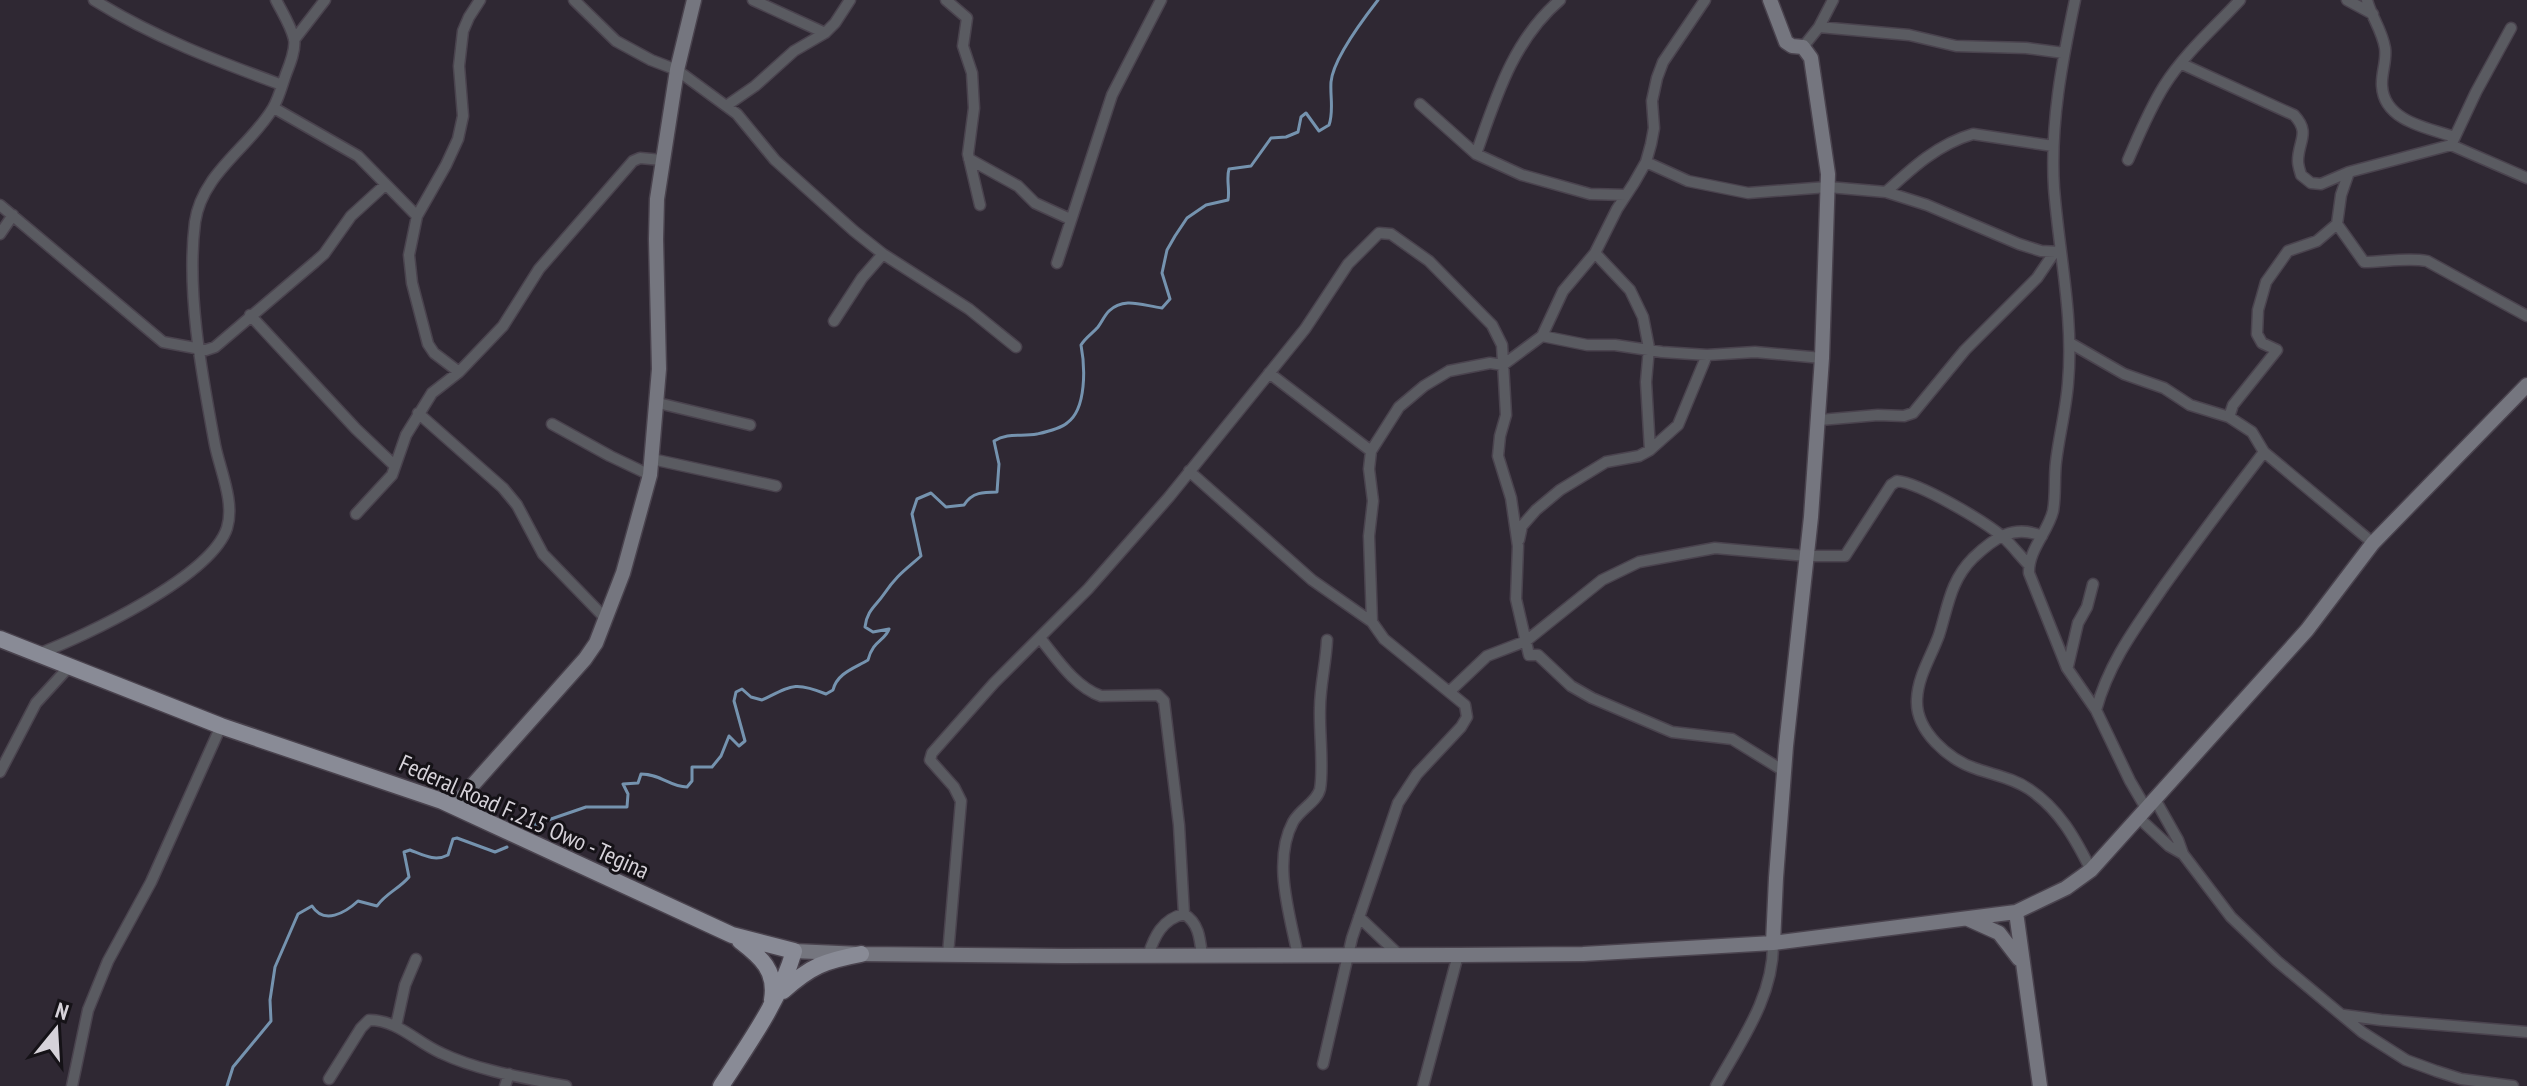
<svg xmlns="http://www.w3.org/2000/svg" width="2527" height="1086" viewBox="0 0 2527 1086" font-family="'PT Sans Narrow',sans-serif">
<rect width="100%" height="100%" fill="#2f2833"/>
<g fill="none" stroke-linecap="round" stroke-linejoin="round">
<path stroke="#7593af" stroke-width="3" d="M519,830L586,807H627L628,794L623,784L638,783L641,774C661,774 670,787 687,787L692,781V767H712L721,756L729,736L739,746L745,741L734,701L736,692L742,689L751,697L762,700C791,686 794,681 826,694L833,690C837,673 855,668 868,660C873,640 885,641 889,629L873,632L865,627C867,610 876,606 884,594C897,575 904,571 921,556L912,514L917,499L931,493L946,507L964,505C972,492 984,492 997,492L999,464L994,441C1008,432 1022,437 1037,434C1046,432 1060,429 1067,423C1087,409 1085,366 1081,345C1086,337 1092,334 1098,327C1102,322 1104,316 1109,311C1124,296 1144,306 1162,308L1170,299L1162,273L1167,250L1175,236L1187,218L1206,205L1228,200C1230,189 1226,179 1229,169L1251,166L1271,138L1286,137L1298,132L1301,117L1306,113L1319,131L1329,125C1334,111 1330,97 1331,82C1333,59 1364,18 1378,0
M227,1086L233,1067L271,1021L270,1000L275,967L298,914L312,906C324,925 345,913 358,901L377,906C386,893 399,889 409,877L404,852L410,850C423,855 435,862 448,855L453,839L457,838L495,852L507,847"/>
<defs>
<path id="street" d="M94,0C153,37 217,61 282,85
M574,0L616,41L651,60L677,70L737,114L775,160L854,231L883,254L969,309L1016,347
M753,0L825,33
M946,0L967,18L963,46L972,73L974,108L968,154L980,205
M2075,0C2062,62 2050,124 2054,188C2059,253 2074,318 2068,383C2066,410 2059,436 2056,462C2054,478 2056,495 2053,511C2048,532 2028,550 2029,573L2067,668L2096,710L2130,781L2147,810
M2347,0L2373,14
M2367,0C2371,16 2382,30 2385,48C2387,61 2381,73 2382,86C2384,121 2427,128 2455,137
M1819,27L1909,35L1956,46L2026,48L2064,53
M294,40L325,0
M1803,47L1819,27L1833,0
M2182,64L2294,115C2311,133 2298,141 2298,161C2298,166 2300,171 2301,175L2311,183L2321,184L2349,172L2451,145L2527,178
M1420,104L1476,154L1522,175L1590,194L1626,195
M726,106L755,86L794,51L825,33L835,23L850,0
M274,108L358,156L417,216
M2452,143L2476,92L2511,28
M1476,154C1496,97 1513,40 1560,0
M969,159L1018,186L1035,203L1070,219
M2128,160C2139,135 2149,110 2164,86C2184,54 2214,28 2240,0
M1646,162L1688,181L1748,193L1828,187L1886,192L1927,205L2019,244L2041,251L2060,252
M2349,172L2341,195L2337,224L2364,262C2385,262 2407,257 2427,261L2527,316
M1886,192C1912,168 1938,144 1973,134L2053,146
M0,205L163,342L206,350L215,347L315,262L324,254L351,216L385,185
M0,234L13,215
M1595,253L1630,290L1643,317L1649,348L1646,382L1650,450
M1057,263L1112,95L1161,0
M250,315L356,429L395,466
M834,321L862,278L883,254
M1542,336L1587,345H1615L1662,352L1707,355L1755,352L1822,358
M2070,343L2124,374L2164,388L2190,405L2229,417L2252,432L2264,452L2373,543
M459,372L434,353L428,344L412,283L409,255L417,216L446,165L458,139L463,116L459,66L463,31L469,17L480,0
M1269,373L1371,451
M658,403L750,425
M418,413L503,488L517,505L543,554L606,619
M2229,417L2233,405L2277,350L2262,343L2257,334L2258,310L2266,282L2288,251L2317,241L2337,224
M1820,420L1878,415L1904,416L1913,413L1965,350L2037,278L2054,253
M552,424L610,456L650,475
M652,459L776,486
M1189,471L1312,580L1372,622L1384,639L1465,705L1467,717L1461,727L1417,774L1398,803L1352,938L1323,1064
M356,514L392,475L406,435L432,393L459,372L503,326L539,269L633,161L640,158L662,160
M2042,536C2013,524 1994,538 1973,558C1950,581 1948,607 1939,635C1931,657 1918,676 1917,699C1915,731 1949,760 1977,769C1994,775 2013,778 2029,789C2059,809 2075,838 2091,870
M1519,540L1522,526L1536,510L1560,490L1606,462L1639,456L1650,450L1678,425L1707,355
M1372,622L1369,536L1373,501L1369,469L1371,451L1399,407L1424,386L1449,371L1490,363L1503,365L1542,336L1563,291L1595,253L1617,209L1634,183L1646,162L1651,144L1654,128L1652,101L1657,78L1663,62L1705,0
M1040,638C1057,659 1075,687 1101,696L1158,695L1164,701L1179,825L1184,914
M38,654C85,636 211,577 227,528C235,502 220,470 215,445C202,375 186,292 195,222C202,173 250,147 273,108C279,98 282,85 286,74C290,64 296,49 294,39C291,26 282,12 276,0
M2068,666L2078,623L2087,607L2093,584
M1449,692L1487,656L1526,641L1602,580L1639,562L1715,548L1807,556H1845L1891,485L1897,481C1920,483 1984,521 2003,537C2012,545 2020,556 2029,565
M2096,710C2109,662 2136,627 2164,586C2197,540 2230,496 2264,452
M0,772L36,703L68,668
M2156,801L2178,840L2183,854L2231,917L2277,961L2362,1032L2406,1060L2436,1071L2461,1079L2513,1086
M2139,818L2169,846L2183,854
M1359,917L1398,954
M948,954L961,801L954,787L930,760L932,753L994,683L1088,589L1169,497L1305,329L1348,264L1379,233L1391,234L1429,261L1492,325L1502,345L1506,415L1500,436L1498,456L1511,498L1518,546L1516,599L1529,655H1538L1571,686L1592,698L1672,732L1732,739L1784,771
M1148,956C1154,937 1162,919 1184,914C1199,923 1200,939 1202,956
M1298,956C1290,915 1272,861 1293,822C1300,809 1317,802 1320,789C1324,767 1319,732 1320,708C1320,686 1326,663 1327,640
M2344,1015L2381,1020L2527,1032
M396,1026L405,985L416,959
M329,1079L361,1028L369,1020C398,1020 416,1042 441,1053C479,1071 525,1078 566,1086
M72,1086L88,1010L108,961L151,882L221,726
M505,1086L509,1074
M1423,1086L1458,955
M1716,1086C1741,1041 1774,996 1773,943"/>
<path id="secondary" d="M1770,0L1786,42L1792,46L1803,47L1811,58L1828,174L1822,358L1811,517L1786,746L1776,878L1773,943
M454,806L585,659L596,643L623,573L650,475L659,369L656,239L657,199L677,70L694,0
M2016,912L2040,1086
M1968,919L1999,933L2019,959
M794,951L861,954L1063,956L1458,955L1583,954L1773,943L2016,912L2066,888L2091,870L2307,630L2373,543L2527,385"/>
<path id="primary" d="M0,639L221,726L442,801L732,935L794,951C780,1000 749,1043 721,1086
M740,941C761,957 777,971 772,1000
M783,991C811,966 824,961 861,954"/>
</defs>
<use href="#street" stroke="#4a434e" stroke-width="13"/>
<use href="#secondary" stroke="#4a434e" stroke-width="17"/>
<use href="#primary" stroke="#4a434e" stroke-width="19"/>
<use href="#street" stroke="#5a5b61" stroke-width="10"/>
<use href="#secondary" stroke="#75767f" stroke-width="14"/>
<use href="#primary" stroke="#898b96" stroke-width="16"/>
</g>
<g text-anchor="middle" stroke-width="6" stroke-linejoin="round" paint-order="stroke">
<g font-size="24" fill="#d6d2d9" stroke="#151217">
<text transform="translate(524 817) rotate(24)" y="8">Federal Road F.215 Owo - Tegina</text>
</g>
</g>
<g transform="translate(56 1030) rotate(18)" stroke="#151217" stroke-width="6" paint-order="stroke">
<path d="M0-6L14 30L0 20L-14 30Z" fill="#d6d2d9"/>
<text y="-12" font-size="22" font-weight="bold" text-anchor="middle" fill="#d6d2d9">N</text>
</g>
</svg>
